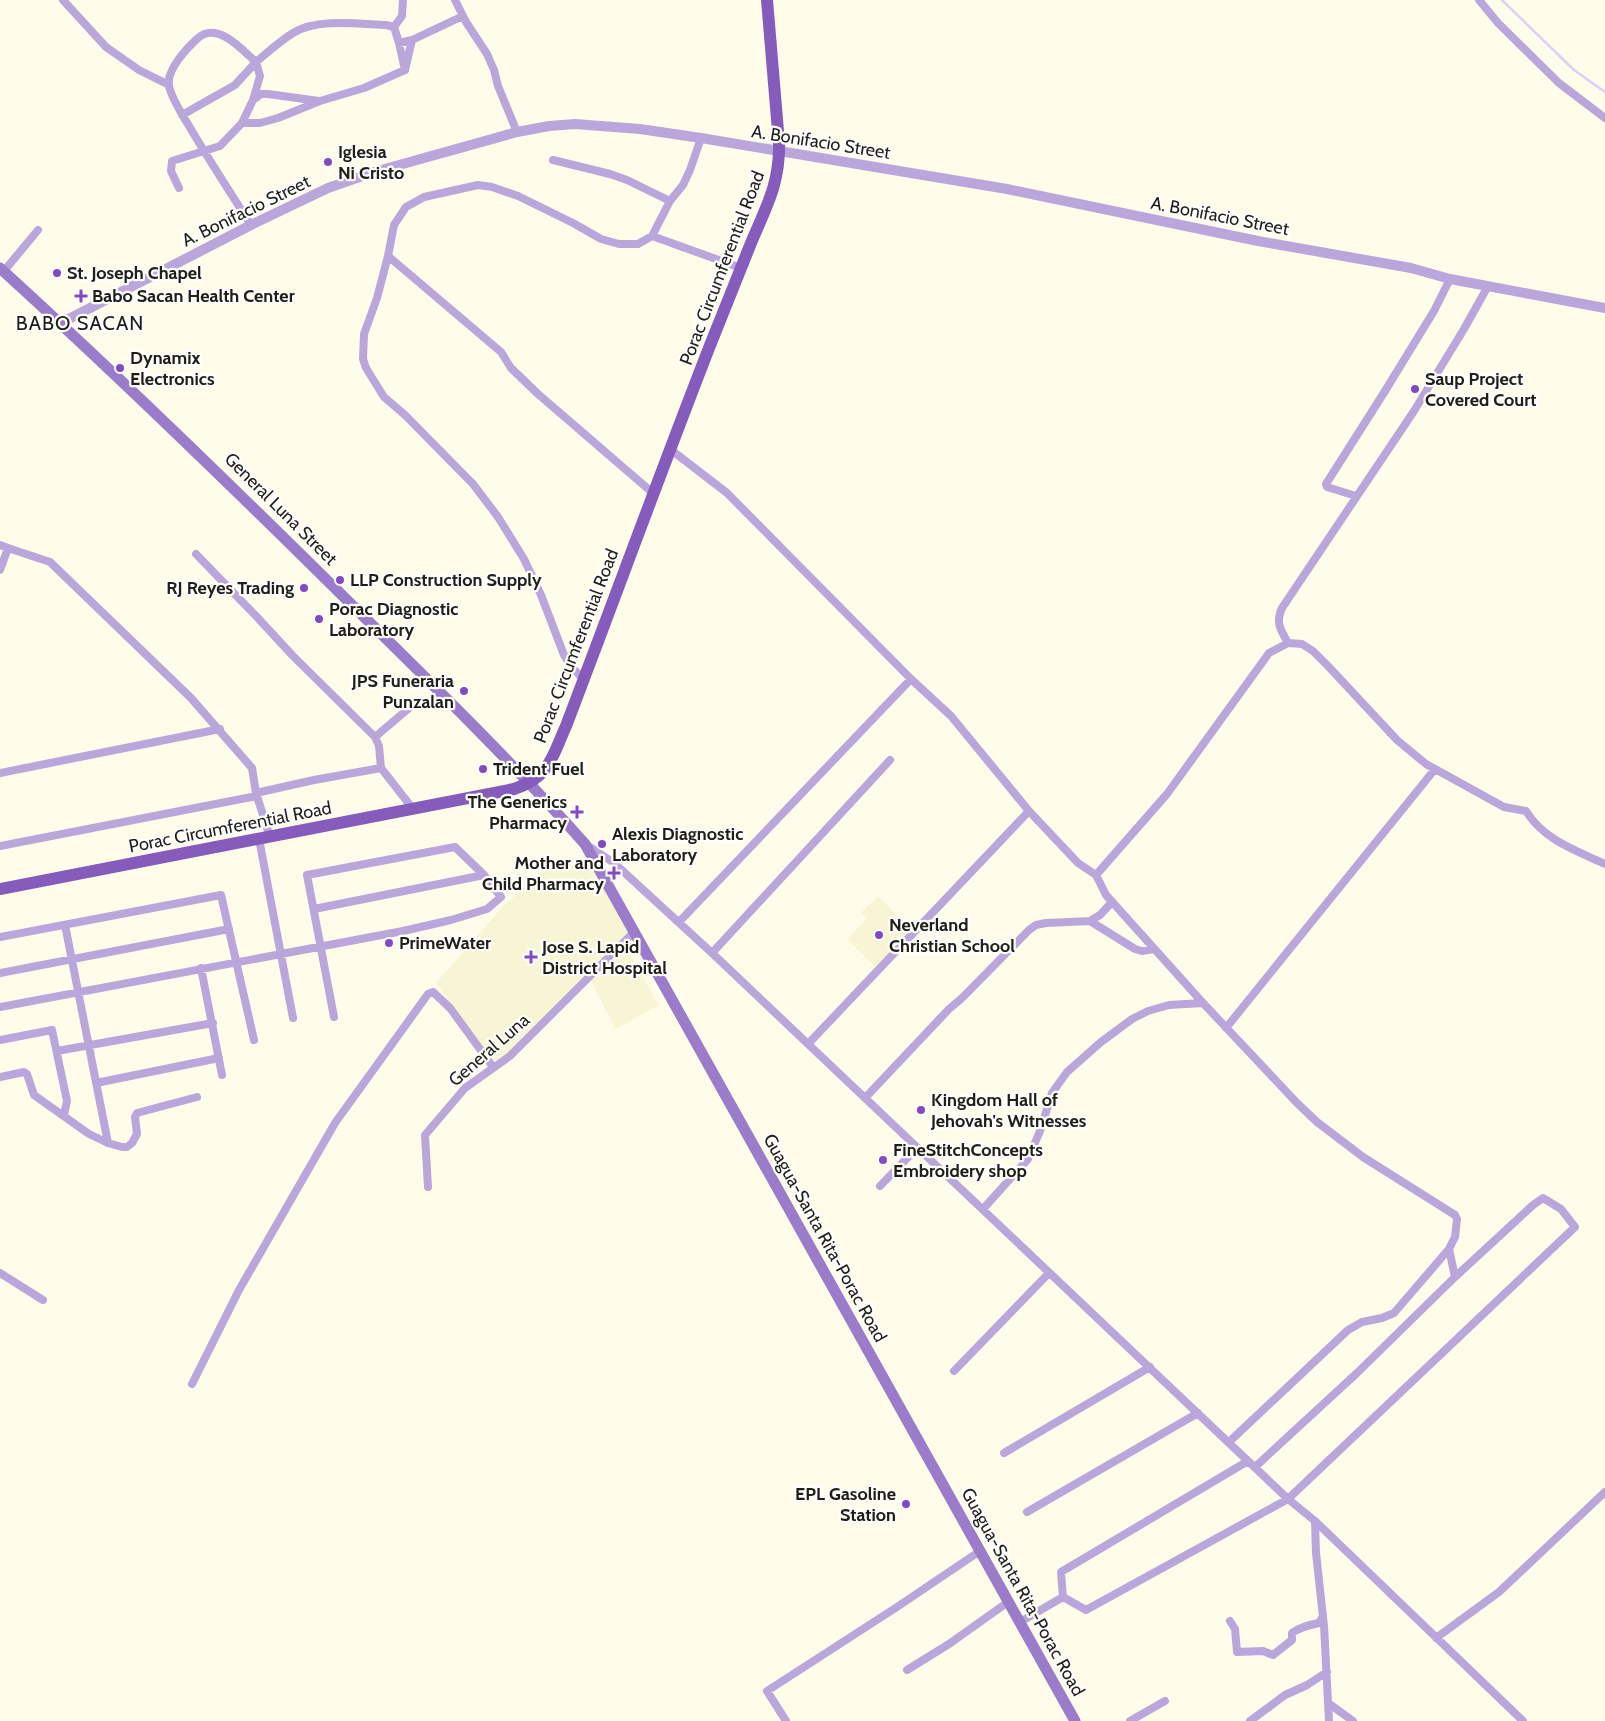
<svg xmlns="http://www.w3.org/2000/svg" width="1605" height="1721" viewBox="0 0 1605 1721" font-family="Cabin,sans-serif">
<rect width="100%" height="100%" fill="#fffde9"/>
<path fill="#f8f5d4" d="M586,855L629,932L517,1047L492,1062L436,983L505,904L554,863L563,871Z
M878,896L912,931L875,967L847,939L867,919L861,912Z
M625,946L659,1005L616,1029L590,980L607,971L604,965Z"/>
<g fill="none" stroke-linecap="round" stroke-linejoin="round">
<path stroke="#dfcdfe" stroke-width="2.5" d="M1502,0L1574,70L1605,92"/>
<path stroke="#bba6dc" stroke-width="8" d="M63,0L106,47L139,70L169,85
M455,0L466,22L487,54L494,70L498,86L517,132
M1479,0L1498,23L1559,83L1605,118
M394,27L399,43L412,40L463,16
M399,43L405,70
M253,100L261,94H268L319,101
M242,123H260L278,118L320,101L364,88L405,70L412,40
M553,160L610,174L627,180L670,201
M179,188L171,171L172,161L220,146L242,123L253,100L260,76L256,62L235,85L182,115
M251,225C231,194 211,163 192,131C185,119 172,100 169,86C166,70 187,48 198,38C218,21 242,50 256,62C268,52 280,41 293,33C317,18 359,24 386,25L394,27L402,16L403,0
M652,236L741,268
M388,256L377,298L364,334L363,359L366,368L384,397L405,415L473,484L498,517L524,559L541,595L564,655L570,665L584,680
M4,271L38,230
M670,449L727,493L911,679L951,716L1029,811L808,1044
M654,494L538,394L511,368L501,352L388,256L394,225L406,207L424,197L478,185L492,187L518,196L573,223L601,239L619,244H638L652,236L670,201L683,185L690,170L701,138
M1356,496L1327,487L1326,484L1385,391L1434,311L1450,279
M0,545L8,548L0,570
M8,548L50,562L191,698L252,768L256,793L314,780L381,768L413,809
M196,554L256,616L293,656L375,737L379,746L381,768
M1288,643C1281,630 1275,623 1282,608L1414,411L1464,329L1488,286
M375,737L415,703
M0,773L220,729
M256,793L270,837
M1029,811L1078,863L1096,875L1106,895L1203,1003
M259,839L293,1018
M587,845L614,863L712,953L1248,1461L1288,1499L1315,1521L1523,1721
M0,846L257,796
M1096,875L1167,794L1269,653L1288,643L1302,644L1313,651L1328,666L1397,740L1426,764L1504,807L1526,811C1544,840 1575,850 1605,864
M314,909L484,875
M1090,921L1135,949L1142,951L1154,949
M679,922L911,679
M65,925L108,1143
M0,937L221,895L254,1040
M712,953L890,760
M201,968L222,1075
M0,973L229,929
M0,1007L403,931L451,920L487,909L501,897L484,875L455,847L307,875C316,922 325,969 334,1017
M1226,1028L1435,769
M0,1040L52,1030L67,1101L64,1115
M57,1051L213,1023
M0,1077L24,1072L27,1074L34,1095L89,1134L108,1143L122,1147H127L132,1143L137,1134L135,1117L137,1113L197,1097
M96,1083L219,1058
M865,1098L949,1009L962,998L1029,930L1036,925L1046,923L1090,921L1100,915L1112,902
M880,1186L917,1148
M428,1187L425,1135L465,1088L510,1056L634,932
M983,1209L1028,1159L1040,1131L1052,1093L1067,1072L1101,1042L1132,1019L1148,1011L1169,1005L1203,1003L1297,1103L1317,1122L1363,1157L1455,1215L1457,1219L1455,1237L1449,1249L1455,1277L1357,1373L1255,1467
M0,1273L43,1300
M954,1371L1049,1273
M192,1384L239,1290L335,1123L428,994L433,992L450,1008L493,1067
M1229,1442L1348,1330L1362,1322L1382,1318L1394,1313L1449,1249
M1004,1453L1150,1367
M1248,1461L1061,1572L1063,1597L1086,1610L1288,1499L1575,1227L1561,1209L1543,1198L1533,1205L1455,1277
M1027,1512L1198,1413
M1315,1521L1316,1553L1324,1626L1329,1721
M1230,1621L1235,1629L1237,1652L1263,1651L1273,1655L1292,1640V1633C1300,1627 1309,1625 1319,1623L1323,1616
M1020,1622L1063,1597
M1436,1638L1499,1592L1605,1492
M907,1670L949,1644L1008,1602
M1328,1703L1353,1721
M786,1721L767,1691L897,1607L980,1551
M1130,1721L1165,1701
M1250,1721L1285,1695L1307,1685L1327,1672"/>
<path stroke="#bba6dc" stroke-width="10" d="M61,323L251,225L328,188L374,172L517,132L549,126L575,124L640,129L701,138L1007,189L1258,241L1411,268L1450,279L1605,308"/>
<path stroke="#9b7ccb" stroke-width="11" d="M0,268C121,378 238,492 355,608C433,685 512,762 585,844L1075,1721"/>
<path stroke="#855bbc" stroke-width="12" d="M0,889L514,789C550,777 552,757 566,726C614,600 660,474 709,348C723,313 737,278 751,243C766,207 780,184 779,143L767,0"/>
</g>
<g fill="#814ac1" stroke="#fff" stroke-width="2">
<circle cx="328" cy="162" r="5"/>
<circle cx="57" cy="273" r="5"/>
<path d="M78.5 288.5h5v5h5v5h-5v5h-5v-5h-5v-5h5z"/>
<circle cx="120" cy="368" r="5"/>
<circle cx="1415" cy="389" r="5"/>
<circle cx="340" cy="580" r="5"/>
<circle cx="304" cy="588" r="5"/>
<circle cx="319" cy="619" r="5"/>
<circle cx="464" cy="691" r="5"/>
<circle cx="483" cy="769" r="5"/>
<path d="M574.5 804.5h5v5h5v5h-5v5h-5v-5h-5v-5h5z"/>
<circle cx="602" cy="844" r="5"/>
<path d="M611.5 865.5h5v5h5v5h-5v5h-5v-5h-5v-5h5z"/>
<circle cx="879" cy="935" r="5"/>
<circle cx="389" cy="943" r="5"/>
<path d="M528.5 949.5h5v5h5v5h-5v5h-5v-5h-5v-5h5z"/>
<circle cx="921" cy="1110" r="5"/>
<circle cx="883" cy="1160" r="5"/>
<circle cx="906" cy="1504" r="5"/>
</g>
<g text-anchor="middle" stroke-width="4.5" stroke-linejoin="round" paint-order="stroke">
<g font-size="18" fill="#201f16" stroke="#fff">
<text transform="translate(821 142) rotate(9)" y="6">A. Bonifacio Street</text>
<text transform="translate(246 211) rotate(-26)" y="6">A. Bonifacio Street</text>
<text transform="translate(1220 216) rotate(11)" y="6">A. Bonifacio Street</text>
<text transform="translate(722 268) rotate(-69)" y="6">Porac Circumferential Road</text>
<text transform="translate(281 509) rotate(45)" y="6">General Luna Street</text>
<text transform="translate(576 646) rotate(-69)" y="6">Porac Circumferential Road</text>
<text transform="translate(230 827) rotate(-11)" y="6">Porac Circumferential Road</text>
<text transform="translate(489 1050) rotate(-41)" y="6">General Luna</text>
<text transform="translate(825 1238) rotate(61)" y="6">Guagua-Santa Rita-Porac Road</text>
<text transform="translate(1023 1592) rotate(61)" y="6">Guagua-Santa Rita-Porac Road</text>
</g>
<g font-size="18" font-weight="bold" fill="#201f16" stroke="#fff" text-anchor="start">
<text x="338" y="158">Iglesia<tspan x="338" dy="21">Ni Cristo</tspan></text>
<text x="67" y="279">St. Joseph Chapel</text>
<text x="92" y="302">Babo Sacan Health Center</text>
<text x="130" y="364">Dynamix<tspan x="130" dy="21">Electronics</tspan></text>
<text x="1425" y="385">Saup Project<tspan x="1425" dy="21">Covered Court</tspan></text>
<text x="350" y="586">LLP Construction Supply</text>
<text x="294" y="594" text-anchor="end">RJ Reyes Trading</text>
<text x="329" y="615">Porac Diagnostic<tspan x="329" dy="21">Laboratory</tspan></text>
<text x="454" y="687" text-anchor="end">JPS Funeraria<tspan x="454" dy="21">Punzalan</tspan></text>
<text x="493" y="775">Trident Fuel</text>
<text x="567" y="808" text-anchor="end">The Generics<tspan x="567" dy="21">Pharmacy</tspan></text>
<text x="612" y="840">Alexis Diagnostic<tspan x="612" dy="21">Laboratory</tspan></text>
<text x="604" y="869" text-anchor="end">Mother and<tspan x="604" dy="21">Child Pharmacy</tspan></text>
<text x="889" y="931">Neverland<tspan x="889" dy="21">Christian School</tspan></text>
<text x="399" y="949">PrimeWater</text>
<text x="542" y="953">Jose S. Lapid<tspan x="542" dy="21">District Hospital</tspan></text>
<text x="931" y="1106">Kingdom Hall of<tspan x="931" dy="21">Jehovah's Witnesses</tspan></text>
<text x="893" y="1156">FineStitchConcepts<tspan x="893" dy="21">Embroidery shop</tspan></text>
<text x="896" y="1500" text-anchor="end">EPL Gasoline<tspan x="896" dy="21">Station</tspan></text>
</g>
<g font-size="20" letter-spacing="1" fill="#201f16" stroke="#fff">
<text x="80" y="330">BABO SACAN</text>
</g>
</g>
</svg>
